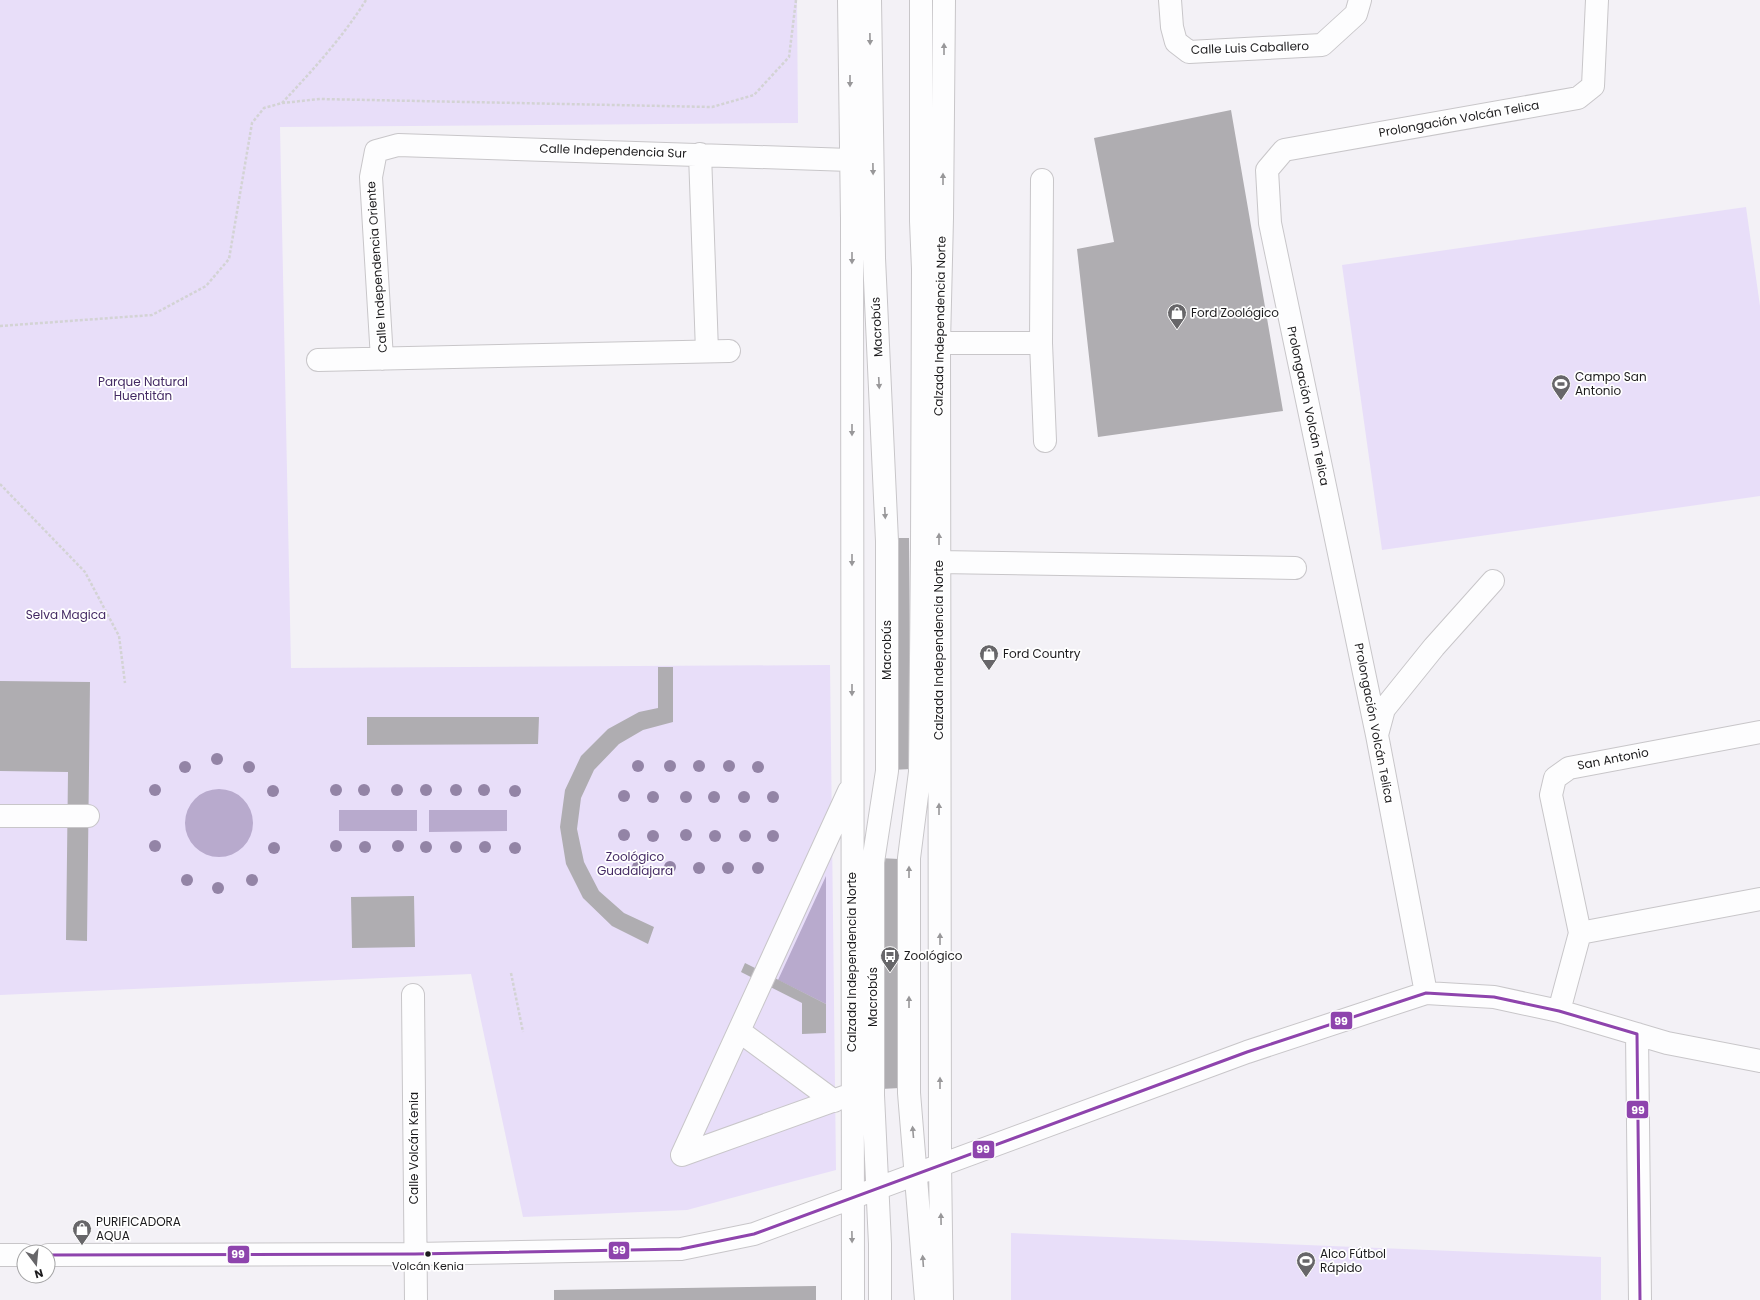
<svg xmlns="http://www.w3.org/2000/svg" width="1760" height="1300" viewBox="0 0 1760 1300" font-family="Poppins,sans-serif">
<rect width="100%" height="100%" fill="#f3f1f6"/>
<path fill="#e8def9" d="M0,0H797L798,123L280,127L291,668L830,665L836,1170L687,1210L523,1217L471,974L0,995Z
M1746,207L1760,306V496L1382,550L1342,265Z
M1011,1233L1601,1257V1300H1011Z"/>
<path fill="#b8aacd" d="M185 823a34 34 0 1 1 68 0a34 34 0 1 1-68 0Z
M339,810H417V831H339Z
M507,810V831L429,832V810Z
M826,876V1004L778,980Z"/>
<path fill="#afadb1" d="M1231,110L1283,411L1098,437L1077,249L1114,242L1094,138Z
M891,538H909L911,769L891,770Z
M658,667H673V722L643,730L619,744L594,770L581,798L577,829L584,862L599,891L624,913L654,927L648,944L612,926L583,898L566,864L560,827L565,790L581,756L608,729L639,712L658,708Z
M0,681L90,682L87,941L66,940L68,772L0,771Z
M367,717H539L538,744L367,745Z
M879,858L899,859L900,1088L881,1089Z
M414,896L415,947L352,948L351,897Z
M745,963L826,1004V1033L802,1034V1003L741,972Z
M816,1286V1300H554V1290Z"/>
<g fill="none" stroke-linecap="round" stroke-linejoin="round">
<defs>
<path id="minor" d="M849,0L852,219L853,1300
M870,0L874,258L887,541V771L873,862V1095L880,1244V1300
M921,0V221L923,269L922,547L920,772L909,858V1093L926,1300
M1170,0L1172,27L1176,42L1189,52L1322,45L1356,14L1360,0
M700,154L707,351
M1042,180L1041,343L1045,441
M939,343H1041
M382,359L371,177L376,151L398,145L850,160
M318,360L729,351
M939,562L1295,568
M1377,735L1384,709L1434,647L1493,581
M0,816H88
M1580,933L1760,899
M1426,993L1377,735L1270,223L1267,170L1284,150L1578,98L1593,86L1597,0
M413,995L416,1300
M1559,1011L1580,933L1551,795L1555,778L1569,768L1760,732
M739,1031L834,1101
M1637,1034L1640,1300
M682,1155L849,791
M682,1155L852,1094
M0,1255H24
M48,1255L415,1254L681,1249L754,1234L1247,1052L1426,993L1494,997L1559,1011L1667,1043L1760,1061
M942,1300L940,1164L939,343L942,218L944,0"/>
</defs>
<use href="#minor" stroke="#c8c6c9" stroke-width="24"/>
<path stroke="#d3d3d4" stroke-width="2.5" stroke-dasharray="3 2" stroke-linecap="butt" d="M282,103C312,71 343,37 366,0
M0,326L152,315L206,286L229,259L252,123L264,108L282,103L320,99L712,107L754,95L789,57L796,0
M0,484L85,572L119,636L125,683
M511,973L523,1032"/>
<use href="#minor" stroke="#fdfdfe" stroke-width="22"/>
<defs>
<path id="bus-1" d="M48,1255L415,1254L681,1249L754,1234L1247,1052L1426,993L1494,997L1559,1011L1637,1034L1640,1300"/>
</defs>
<use href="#bus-1" stroke="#fff" stroke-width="6"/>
<use href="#bus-1" stroke="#8e44ad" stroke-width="3"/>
</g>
<g fill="#9384a6">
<circle cx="217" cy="759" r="6"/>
<circle cx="638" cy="766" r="6"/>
<circle cx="670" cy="766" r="6"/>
<circle cx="699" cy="766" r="6"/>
<circle cx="729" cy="766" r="6"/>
<circle cx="185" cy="767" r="6"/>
<circle cx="249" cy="767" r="6"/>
<circle cx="758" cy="767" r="6"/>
<circle cx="155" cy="790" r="6"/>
<circle cx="336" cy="790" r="6"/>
<circle cx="364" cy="790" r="6"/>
<circle cx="397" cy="790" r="6"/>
<circle cx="426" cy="790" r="6"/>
<circle cx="456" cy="790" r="6"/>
<circle cx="484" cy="790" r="6"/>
<circle cx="273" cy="791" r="6"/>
<circle cx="515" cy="791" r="6"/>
<circle cx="624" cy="796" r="6"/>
<circle cx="653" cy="797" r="6"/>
<circle cx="686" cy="797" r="6"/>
<circle cx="714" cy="797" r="6"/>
<circle cx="744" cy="797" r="6"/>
<circle cx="773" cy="797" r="6"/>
<circle cx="624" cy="835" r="6"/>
<circle cx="686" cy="835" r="6"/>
<circle cx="653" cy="836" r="6"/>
<circle cx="715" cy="836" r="6"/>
<circle cx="745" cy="836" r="6"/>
<circle cx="773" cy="836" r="6"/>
<circle cx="155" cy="846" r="6"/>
<circle cx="336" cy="846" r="6"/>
<circle cx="398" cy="846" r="6"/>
<circle cx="365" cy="847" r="6"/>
<circle cx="426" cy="847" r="6"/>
<circle cx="456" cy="847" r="6"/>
<circle cx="485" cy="847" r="6"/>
<circle cx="274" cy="848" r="6"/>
<circle cx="515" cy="848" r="6"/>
<circle cx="638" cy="867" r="6"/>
<circle cx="670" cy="867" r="6"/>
<circle cx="699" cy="868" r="6"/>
<circle cx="728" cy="868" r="6"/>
<circle cx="758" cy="868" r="6"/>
<circle cx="187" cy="880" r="6"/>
<circle cx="252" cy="880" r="6"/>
<circle cx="218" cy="888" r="6"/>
</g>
<defs><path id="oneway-solid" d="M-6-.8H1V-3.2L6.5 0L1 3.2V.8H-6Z"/></defs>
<g fill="#989799">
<use href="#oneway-solid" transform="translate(870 39) rotate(89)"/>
<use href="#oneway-solid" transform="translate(944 49) rotate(-90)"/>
<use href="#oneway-solid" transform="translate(850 81) rotate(90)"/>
<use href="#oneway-solid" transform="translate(873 169) rotate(89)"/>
<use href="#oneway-solid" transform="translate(943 179) rotate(-90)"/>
<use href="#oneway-solid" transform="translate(852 258) rotate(90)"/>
<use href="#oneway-solid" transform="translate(879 383) rotate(87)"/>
<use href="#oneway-solid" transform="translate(852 430) rotate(90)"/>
<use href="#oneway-solid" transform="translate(885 513) rotate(87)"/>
<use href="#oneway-solid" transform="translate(939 539) rotate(-90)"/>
<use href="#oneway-solid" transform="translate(852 560) rotate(90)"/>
<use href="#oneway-solid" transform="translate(852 690) rotate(90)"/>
<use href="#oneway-solid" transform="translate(939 809) rotate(-90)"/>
<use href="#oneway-solid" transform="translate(909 872) rotate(-90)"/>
<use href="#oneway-solid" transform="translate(940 939) rotate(-90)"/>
<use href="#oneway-solid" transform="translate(909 1002) rotate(-90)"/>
<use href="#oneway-solid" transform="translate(940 1083) rotate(-90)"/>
<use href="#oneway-solid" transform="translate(913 1132) rotate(-95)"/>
<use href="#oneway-solid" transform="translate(941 1219) rotate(-91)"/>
<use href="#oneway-solid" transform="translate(852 1237) rotate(89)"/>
<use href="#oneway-solid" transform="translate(923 1261) rotate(-94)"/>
</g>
<defs>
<symbol id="shop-pin" viewBox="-11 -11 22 30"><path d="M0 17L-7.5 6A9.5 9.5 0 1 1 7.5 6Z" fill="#676669" stroke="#fff"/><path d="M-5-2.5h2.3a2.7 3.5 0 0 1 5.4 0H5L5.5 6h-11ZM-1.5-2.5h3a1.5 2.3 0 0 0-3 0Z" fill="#fff"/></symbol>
<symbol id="stadium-pin" viewBox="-11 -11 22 30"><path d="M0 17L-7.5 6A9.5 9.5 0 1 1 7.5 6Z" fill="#676669" stroke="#fff"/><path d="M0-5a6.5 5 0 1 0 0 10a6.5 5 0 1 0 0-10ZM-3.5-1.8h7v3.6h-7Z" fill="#fff"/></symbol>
<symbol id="bus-pin" viewBox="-11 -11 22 30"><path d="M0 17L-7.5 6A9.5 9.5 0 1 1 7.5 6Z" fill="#676669" stroke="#fff"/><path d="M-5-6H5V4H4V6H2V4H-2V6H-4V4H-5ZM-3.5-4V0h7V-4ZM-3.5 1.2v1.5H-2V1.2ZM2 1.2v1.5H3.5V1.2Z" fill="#fff"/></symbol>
</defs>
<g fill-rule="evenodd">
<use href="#shop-pin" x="1166" y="302" width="22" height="30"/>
<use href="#stadium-pin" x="1550" y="373" width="22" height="30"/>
<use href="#shop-pin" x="978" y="643" width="22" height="30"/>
<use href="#bus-pin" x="879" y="945" width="22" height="30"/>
<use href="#shop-pin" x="71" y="1218" width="22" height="30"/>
<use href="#stadium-pin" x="1295" y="1250" width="22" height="30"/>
</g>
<circle fill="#1c1b1d" stroke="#fff" stroke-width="1.5" cx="428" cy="1254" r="3.5"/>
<g text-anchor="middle" stroke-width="3.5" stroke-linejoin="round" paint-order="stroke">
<g font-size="11" fill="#1c1b1d" stroke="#fff">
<text x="428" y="1270">Volcán Kenia</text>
</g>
<g font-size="12" fill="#1c1b1d" stroke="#fff">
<text transform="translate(1250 48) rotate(-2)" y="4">Calle Luis Caballero</text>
<text transform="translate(1459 119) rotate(-10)" y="4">Prolongación Volcán Telica</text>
<text transform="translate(613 151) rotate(2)" y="4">Calle Independencia Sur</text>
<text transform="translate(377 267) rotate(-94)" y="4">Calle Independencia Oriente</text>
<text transform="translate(940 326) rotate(-89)" y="4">Calzada Independencia Norte</text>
<text transform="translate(877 327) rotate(-93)" y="4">Macrobús</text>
<text transform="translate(1308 406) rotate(78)" y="4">Prolongación Volcán Telica</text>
<text transform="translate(887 650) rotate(-90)" y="4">Macrobús</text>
<text transform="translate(939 650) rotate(-90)" y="4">Calzada Independencia Norte</text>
<text transform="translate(1374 723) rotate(79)" y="4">Prolongación Volcán Telica</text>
<text transform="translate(1613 759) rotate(-11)" y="4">San Antonio</text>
<text transform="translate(852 962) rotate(-90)" y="4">Calzada Independencia Norte</text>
<text transform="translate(873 997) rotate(-90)" y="4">Macrobús</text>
<text transform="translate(414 1148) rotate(-90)" y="4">Calle Volcán Kenia</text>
</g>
<g font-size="12" fill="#1c1b1d" stroke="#fff" text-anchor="start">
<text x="1191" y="317">Ford Zoológico</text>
<text x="1575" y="381">Campo San<tspan x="1575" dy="14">Antonio</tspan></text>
<text x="1003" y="658">Ford Country</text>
<text x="904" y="960">Zoológico</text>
<text x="96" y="1226">PURIFICADORA<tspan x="96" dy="14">AQUA</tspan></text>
<text x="1320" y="1258">Alco Fútbol<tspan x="1320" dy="14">Rápido</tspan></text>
</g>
<g font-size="12" fill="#442a64" stroke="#fff">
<text x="143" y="386">Parque Natural<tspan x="143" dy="14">Huentitán</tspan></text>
<text x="66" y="619">Selva Magica</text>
<text x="635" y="861">Zoológico<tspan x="635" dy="14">Guadalajara</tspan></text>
</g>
</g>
<g stroke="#fff" stroke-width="1.5">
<rect x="1330" y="1011" width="23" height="19" rx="4" fill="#8e44ad"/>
<rect x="1626" y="1100" width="23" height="19" rx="4" fill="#8e44ad"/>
<rect x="972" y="1140" width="23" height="19" rx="4" fill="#8e44ad"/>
<rect x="608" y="1241" width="22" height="19" rx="4" fill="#8e44ad"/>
<rect x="227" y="1245" width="23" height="19" rx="4" fill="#8e44ad"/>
</g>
<g font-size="11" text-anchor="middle" font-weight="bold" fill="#fff">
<text x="1341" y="1025">99</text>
<text x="1638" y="1114">99</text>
<text x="983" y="1153">99</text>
<text x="619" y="1254">99</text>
<text x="238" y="1258">99</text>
</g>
<g transform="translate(36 1264) rotate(164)"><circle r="19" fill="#ffffff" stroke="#a4a4a5"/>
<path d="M0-3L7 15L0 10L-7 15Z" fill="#676669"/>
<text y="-6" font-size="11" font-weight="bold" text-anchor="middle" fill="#1c1b1d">N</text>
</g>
</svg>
